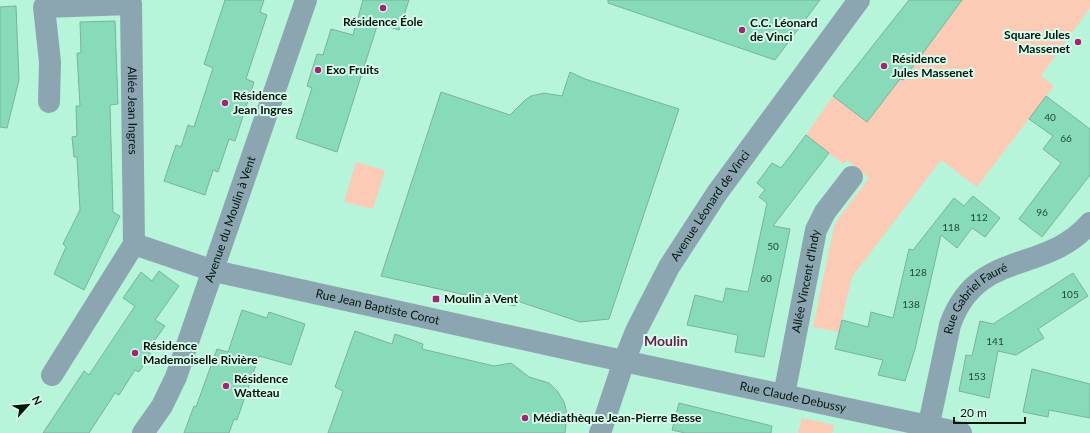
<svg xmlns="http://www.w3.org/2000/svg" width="1090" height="433" viewBox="0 0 1090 433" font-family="Lato,sans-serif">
<rect width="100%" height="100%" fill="#b7f5da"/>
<path fill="#fccbb5" d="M954,0H1090V8L1041,76L1054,86L977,187L941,160L852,277L839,332L813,327L834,227L838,219L869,178L847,160L843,164L806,135L833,96L867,122L900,79L903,80L959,5Z
M356,162L385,170L373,209L344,202Z
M802,418L834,425L832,433H798Z"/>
<path fill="#87dbb8" stroke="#78b49b" d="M225,0H264L260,12L267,15L246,79L254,82L235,141L229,139L218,172L213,170L205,195L164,181L176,145L181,147L188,125L194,127L213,68L204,64Z
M363,0H409L399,30L378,23L337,152L296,138L312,88L307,86L317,54L323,55L331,29L353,35Z
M608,0H820L775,60L608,3Z
M909,0H962L903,80L900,79L867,122L833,96Z
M16,6L19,80L7,128L0,127V7Z
M115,21L118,104L110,105L113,212L120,216L84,290L54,274L66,247L63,244L80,210L77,157H74L72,137L77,136L76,106H80L77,53H81L80,22Z
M570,72L585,79L679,109L609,319L580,322L517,301L515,306L381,276L441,92L510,115L525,100L531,96L544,93L562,96Z
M1046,96L1090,129V175L1042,237L1019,219L1061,163L1043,149L1053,136L1029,119Z
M806,135L829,153L773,226L790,229L764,357L735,352L738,335L687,325L695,295L723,302L726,288L748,292L767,203L759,197L765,190L757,183L772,163L781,168Z
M973,196L1000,218L985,237L972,228L957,248L941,235L915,349L905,381L878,375L883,360L835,349L842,320L868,327L871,312L893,318L909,249L913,250L954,198L964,206Z
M159,271L179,286L155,320L165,326L147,351L151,354L139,372L135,370L119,395L115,393L89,433H43L84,371L89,375L135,306L123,298L141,272L152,281Z
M1073,273L1088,296L1038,329L1044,338L1016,355L998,351L989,398L959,391L966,355L972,356L980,321L993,324Z
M242,310L267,318L269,312L305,324L291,365L259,356L237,420L234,419L229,433H184L194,406L196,407L217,349L228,352Z
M355,331L392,344L395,334L423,344L422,349L494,366L511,363L529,377L549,383L558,392L564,402L567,413L565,433H328L343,391L335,387Z
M1032,369L1090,384V418L1049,410L1048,417L1023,412Z
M679,403L772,426L771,433H685L672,430Z"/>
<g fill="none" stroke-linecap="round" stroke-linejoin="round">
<g stroke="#8ca6b1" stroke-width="22">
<path id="s1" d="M49,102L50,62L44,7L131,4L134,244L52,375"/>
<path id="s2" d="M134,244L214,271L586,353L961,433"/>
<path id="s3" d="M784,395L816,230L825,212L852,177"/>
<path id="s4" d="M143,433L162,406L176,377L306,0"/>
<path id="s5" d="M600,433L624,361L637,329L669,267L717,193L859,0"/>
<path id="s6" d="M927,433L950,325C977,248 1045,275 1090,223"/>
</g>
</g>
<g fill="#a32477" stroke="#d8fceb" stroke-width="1.5">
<circle cx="383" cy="8" r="4"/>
<circle cx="742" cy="30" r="4"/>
<circle cx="1078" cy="42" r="4"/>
<circle cx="884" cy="66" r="4"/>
<circle cx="318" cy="70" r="4"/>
<circle cx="225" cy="103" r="4"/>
<rect x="432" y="295" width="8" height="8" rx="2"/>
<circle cx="135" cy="353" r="4"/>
<circle cx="226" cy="386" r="4"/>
<circle cx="525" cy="418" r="4"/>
</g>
<g text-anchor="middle" stroke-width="4" stroke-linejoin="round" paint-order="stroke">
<g font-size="10" fill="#224738">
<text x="1050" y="121">40</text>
<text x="1066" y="142">66</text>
<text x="1042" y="216">96</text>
<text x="979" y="221">112</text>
<text x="951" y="231">118</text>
<text x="773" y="250">50</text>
<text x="918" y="276">128</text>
<text x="766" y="282">60</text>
<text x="1070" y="298">105</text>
<text x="911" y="308">138</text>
<text x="995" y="345">141</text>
<text x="977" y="380">153</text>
</g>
<g font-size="12" font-weight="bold" fill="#00160d" stroke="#d8fceb" text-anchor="start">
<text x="383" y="26" text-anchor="middle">Résidence Éole</text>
<text x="750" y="27">C.C. Léonard<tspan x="750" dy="14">de Vinci</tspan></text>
<text x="1070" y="39" text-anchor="end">Square Jules<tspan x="1070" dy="14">Massenet</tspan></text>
<text x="892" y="63">Résidence<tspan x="892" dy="14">Jules Massenet</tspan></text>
<text x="326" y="74">Exo Fruits</text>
<text x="233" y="100">Résidence<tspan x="233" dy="14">Jean Ingres</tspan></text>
<text x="444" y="303">Moulin à Vent</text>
<text x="143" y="350">Résidence<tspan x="143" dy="14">Mademoiselle Rivière</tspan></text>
<text x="234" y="383">Résidence<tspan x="234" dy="14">Watteau</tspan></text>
<text x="533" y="422">Médiathèque Jean-Pierre Besse</text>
</g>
<g font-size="12" fill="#00160d" stroke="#d8fceb">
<text dy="4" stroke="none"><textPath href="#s1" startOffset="289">Allée Jean Ingres</textPath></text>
<text dy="4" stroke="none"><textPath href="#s5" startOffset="254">Avenue Léonard de Vinci</textPath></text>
<text dy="4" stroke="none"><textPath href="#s4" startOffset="232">Avenue du Moulin à Vent</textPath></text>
<text dy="4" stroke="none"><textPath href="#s3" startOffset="116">Allée Vincent d'Indy</textPath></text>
<text dy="4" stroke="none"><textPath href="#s6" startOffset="148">Rue Gabriel Fauré</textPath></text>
<text dy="4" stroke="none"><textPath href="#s2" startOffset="252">Rue Jean Baptiste Corot</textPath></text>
<text dy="4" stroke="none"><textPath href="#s2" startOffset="677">Rue Claude Debussy</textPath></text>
</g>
<g font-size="14" font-weight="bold" fill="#62254a" stroke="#d8fceb">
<text x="666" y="346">Moulin</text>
</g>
</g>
<g transform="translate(28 405) rotate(63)" stroke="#d8fceb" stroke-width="3" paint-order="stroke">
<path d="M0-3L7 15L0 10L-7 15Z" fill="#00160d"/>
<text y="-6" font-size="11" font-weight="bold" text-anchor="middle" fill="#00160d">N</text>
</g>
<path d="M954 417v6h71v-6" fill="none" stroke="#00160d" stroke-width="2"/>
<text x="960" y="417" font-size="12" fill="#00160d" stroke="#d8fceb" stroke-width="3" paint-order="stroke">20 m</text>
</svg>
